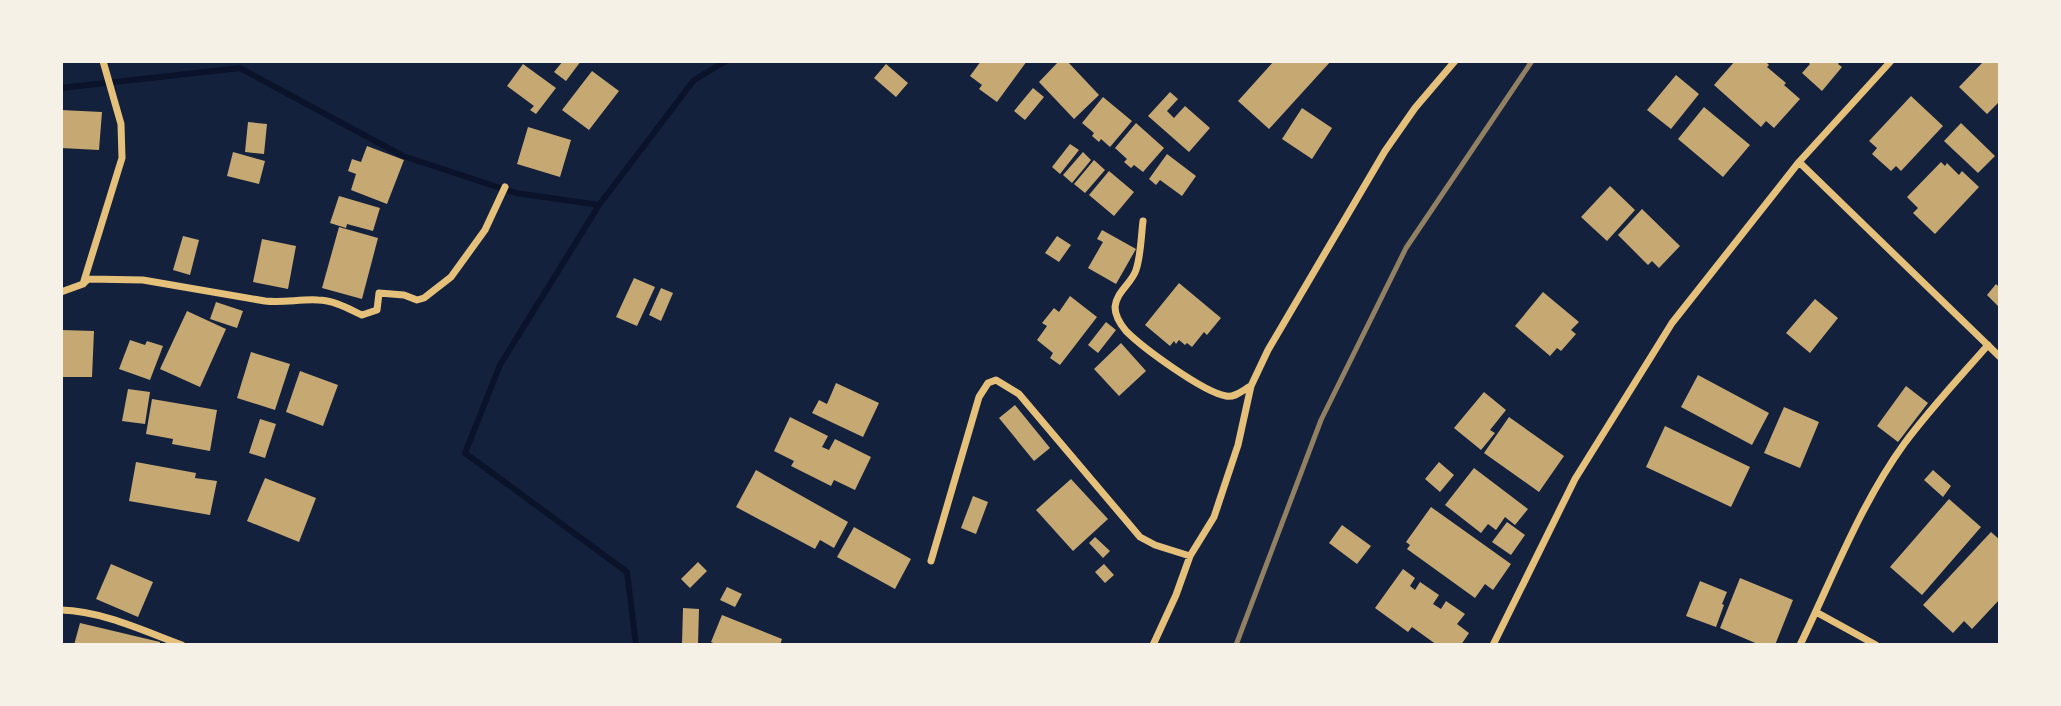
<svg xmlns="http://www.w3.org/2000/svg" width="2061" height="706" viewBox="0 0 2061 706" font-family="Bitter,serif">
<rect width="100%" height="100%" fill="#14213d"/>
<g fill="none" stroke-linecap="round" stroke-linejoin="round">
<path stroke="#0b132b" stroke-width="6" d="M61,88L240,68L403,156L516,193L599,205
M636,645L627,572L465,453L500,365L599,205L694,80L726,61"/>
</g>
<path fill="#c6a872" d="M563,61H581L566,81L554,72Z
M981,61H1027L997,102L979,89L982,85L970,76Z
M1059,61H1067L1099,95L1074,119L1039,82Z
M1274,61H1331L1269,129L1238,101Z
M1735,61H1765L1769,65L1767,67L1786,83L1784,85L1800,99L1774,128L1766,121L1761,127L1714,85Z
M1807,61H1840L1838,64L1842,67L1822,91L1802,73L1810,64Z
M1984,61H2000V101L1987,114L1959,87Z
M523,64L556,88L536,114L530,110L534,106L507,86Z
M886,64L908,83L896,97L874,78Z
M592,71L619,91L589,130L562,110Z
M1676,75L1699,94L1671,129L1647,110Z
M1033,88L1044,97L1025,120L1014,111Z
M1170,92L1178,99L1167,111L1174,118L1185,106L1210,128L1189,152L1148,116Z
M1911,96L1943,126L1901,171L1896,166L1891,171L1872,154L1877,148L1869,141Z
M1103,97L1132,121L1110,147L1101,139L1099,142L1092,136L1094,133L1082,123Z
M1704,107L1750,145L1723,177L1678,139Z
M1302,108L1332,128L1312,159L1282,139Z
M61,110L102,112L99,150L61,148Z
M248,122L267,124L264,154L245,152Z
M1136,123L1164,148L1143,172L1134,165L1131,168L1124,162L1127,159L1115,148Z
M1961,123L1995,156L1978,173L1944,141Z
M528,127L571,140L560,177L517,164Z
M1070,144L1079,150L1060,174L1052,167Z
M367,146L404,160L387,204L351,190L356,174L348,171L352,159L361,162Z
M233,152L265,161L259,184L227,176Z
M1083,152L1091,160L1072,183L1063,175Z
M1167,154L1196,176L1182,196L1160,180L1156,185L1149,179Z
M1094,160L1105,170L1085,193L1074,184Z
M1941,162L1945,166L1947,163L1959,175L1962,171L1979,187L1935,234L1913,213L1918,208L1907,197Z
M1109,171L1134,192L1114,216L1089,195Z
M1610,186L1635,210L1607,241L1581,217Z
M339,196L380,208L373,231L347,224L346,228L330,223Z
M1642,209L1680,246L1659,268L1652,261L1648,265L1618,235Z
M339,227L378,238L362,299L322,288Z
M1102,230L1136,249L1116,284L1088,268L1103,242L1097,239Z
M183,236L199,240L190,275L173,270Z
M1057,236L1071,245L1059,262L1045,253Z
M262,239L296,246L288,289L253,282Z
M634,278L655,287L637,326L616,317Z
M1179,283L1221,318L1207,335L1204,332L1192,347L1187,343L1185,345L1179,340L1176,344L1174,341L1170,346L1145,325Z
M1996,284L2000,288V308L1987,295Z
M661,288L673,293L661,321L649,315Z
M1543,292L1579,322L1571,330L1576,334L1561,351L1557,348L1550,356L1515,326Z
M1070,296L1097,317L1060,365L1050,358L1053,353L1037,340L1047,326L1042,323L1054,308L1059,312Z
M1815,299L1838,318L1810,353L1786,333Z
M216,302L243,311L237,328L210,319Z
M187,311L226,329L200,387L160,369Z
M1106,322L1116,330L1098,353L1088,345Z
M61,330L94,331L92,377H61Z
M130,340L145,345L147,341L163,346L150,380L119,369Z
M1121,343L1146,371L1119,396L1094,369Z
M251,352L290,364L275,410L237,398Z
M300,371L338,385L323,426L286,412Z
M1698,375L1769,413L1752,445L1681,407Z
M836,383L879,403L863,437L812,413L819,400L827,404Z
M1906,386L1928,403L1898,442L1877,426Z
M128,389L150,392L145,424L122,421Z
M1484,392L1506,410L1490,430L1495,433L1481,450L1454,428Z
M152,399L217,410L210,451L172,444L173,439L146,434Z
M1015,405L1050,448L1034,461L999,418Z
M1784,407L1819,422L1800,468L1764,453Z
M790,417L828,436L822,447L829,450L835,439L871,457L855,490L834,480L831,486L791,466L794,461L774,451Z
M1509,417L1564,456L1539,492L1484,453Z
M260,419L276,424L265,458L249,453Z
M1665,426L1750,467L1731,507L1646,467Z
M136,462L196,473L195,478L217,481L210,515L129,501Z
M1439,462L1454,475L1440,492L1425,479Z
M1474,468L1528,509L1515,525L1505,517L1496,530L1488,524L1481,533L1445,505Z
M756,470L848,522L834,548L820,540L815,549L736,507Z
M1933,470L1951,486L1943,497L1924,480Z
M265,478L316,498L299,542L247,521Z
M1071,479L1108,519L1073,551L1036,510Z
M973,496L988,502L976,534L961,528Z
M1949,499L1981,527L1922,595L1890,567Z
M1431,507L1511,564L1493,590L1485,584L1475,598L1407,549L1410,545L1406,542Z
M1507,522L1525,535L1511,555L1492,542Z
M1342,525L1371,546L1357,564L1329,543Z
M854,527L911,559L895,589L837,557Z
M1991,532L2000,540V599L1972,629L1964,621L1953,633L1923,605Z
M1095,537L1110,551L1103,558L1089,543Z
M698,562L707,571L690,588L681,579Z
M111,564L153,582L138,617L96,599Z
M1104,564L1114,575L1105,583L1095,572Z
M1403,569L1415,578L1410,586L1415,590L1420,582L1439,595L1433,604L1441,609L1446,601L1465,614L1457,624L1469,633L1461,645L1444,643L1437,645L1412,627L1408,632L1375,608Z
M1740,578L1793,600L1775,645H1760L1720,628Z
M1700,581L1727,592L1722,604L1724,605L1716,627L1686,616Z
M727,587L742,594L735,607L720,600Z
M683,608L699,609L698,645L682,644Z
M722,615L782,639L780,645H718L711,642Z
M80,623L160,642V645H74Z"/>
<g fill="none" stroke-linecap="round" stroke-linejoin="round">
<path stroke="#e5c07b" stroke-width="7" d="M1799,162L2000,357
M1143,221C1141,237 1141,255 1136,270C1132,283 1116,292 1115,307C1115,315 1121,325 1126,331C1143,348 1203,392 1226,396C1235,398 1243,390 1251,386
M83,284L122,158L121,124L103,61
M61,292L83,284L88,279L143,280L265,301C283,303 300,299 318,300C333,300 349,309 362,315L377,310L379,293L404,295L417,300L424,298L451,277L485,230L505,187
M931,561L979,397L988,383L996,380L1019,394L1140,537L1155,545L1190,556
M61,610C102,611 144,631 182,645
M1816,612L1876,645
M1153,645L1176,595L1190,556L1214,517L1238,445L1251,386L1268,350L1385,151L1415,108L1455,61
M1493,645L1575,479L1672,323L1799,162L1891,61
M1800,645C1833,577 1860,505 1904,444C1930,409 1960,377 1988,345"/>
<path stroke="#918062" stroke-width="5" d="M1236,645L1321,420L1406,248L1532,61"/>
</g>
<rect width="2061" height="706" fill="none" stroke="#f6f1e7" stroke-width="126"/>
</svg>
